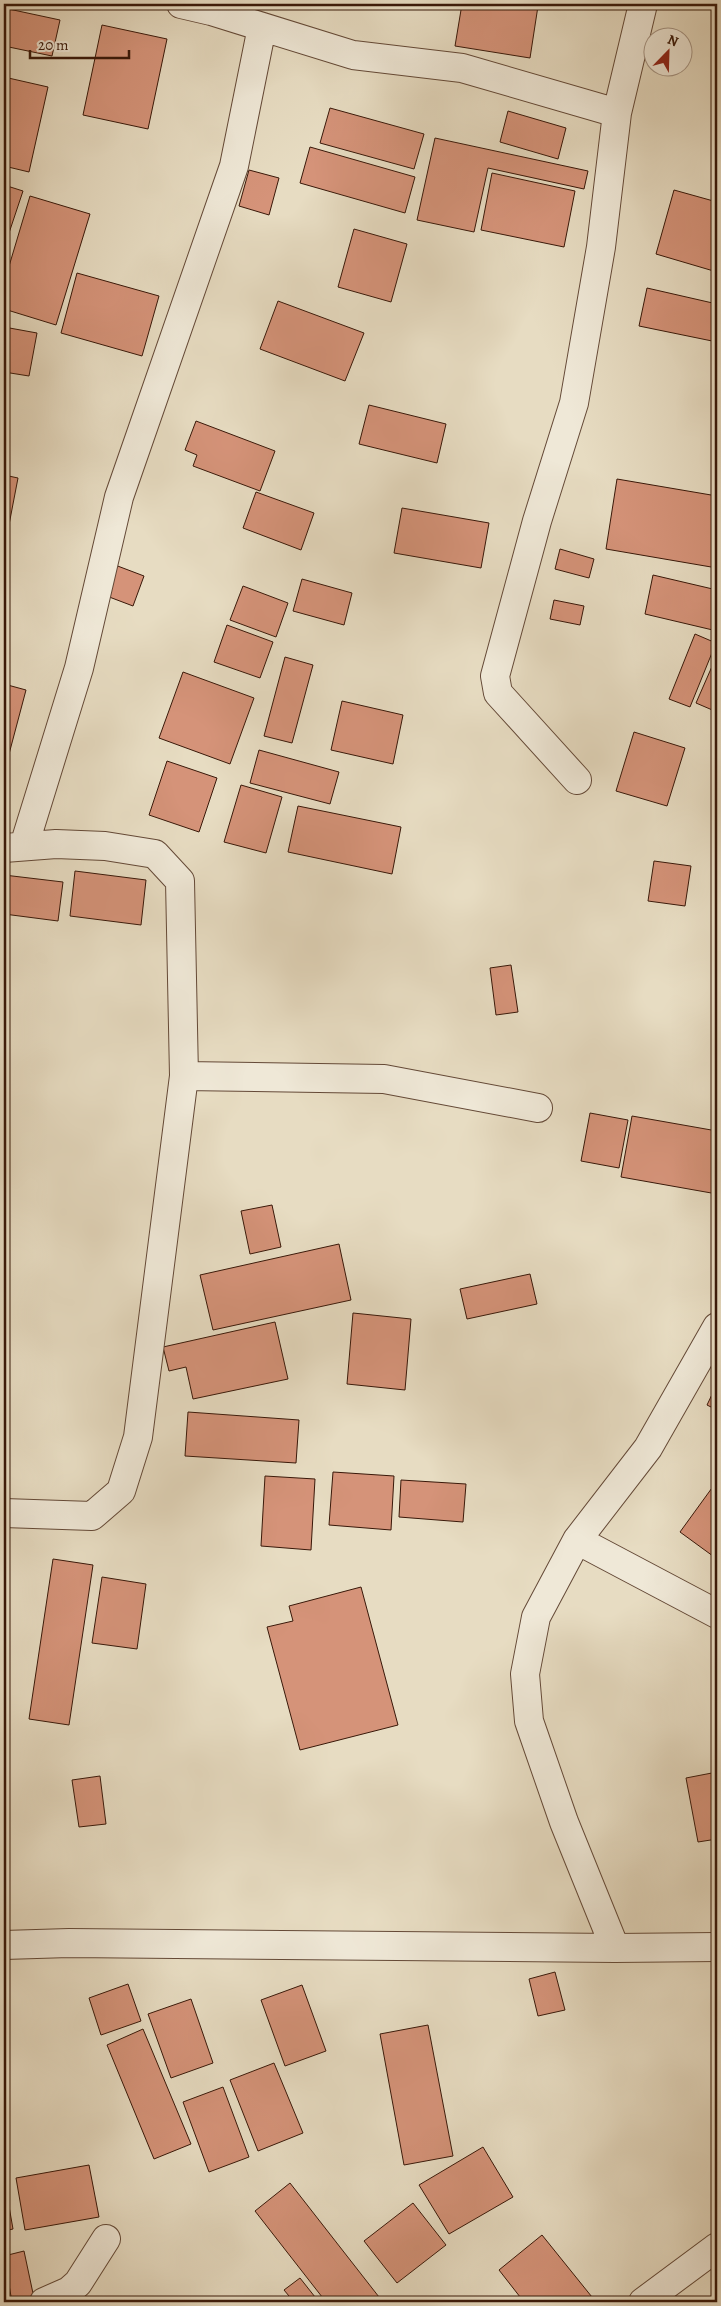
<svg xmlns="http://www.w3.org/2000/svg" width="721" height="2306" viewBox="0 0 721 2306" font-family="Alegreya,serif">
<rect width="100%" height="100%" fill="#e7dcc2"/>
<filter id="stains"><feTurbulence type="fractalNoise" baseFrequency=".004" numOctaves="4"/><feColorMatrix values="0 0 0 0 .2 0 0 0 0 .09 0 0 0 0 .02 0 0 0 .5 -.17"/></filter>
<radialGradient id="worn" r=".72"><stop offset=".6" stop-color="#630" stop-opacity="0"/><stop offset="1" stop-color="#630" stop-opacity=".3"/></radialGradient>
<path fill="#d59379" stroke="#391809" d="M462,4H525L538,6L530,58L455,46Z
M4,8L60,20L52,56L4,46Z
M102,25L167,39L148,129L83,115Z
M4,77L48,87L29,172L4,166Z
M330,108L424,134L414,169L320,143Z
M508,111L566,128L558,159L500,142Z
M435,138L588,171L584,189L488,168L474,232L417,220Z
M310,147L415,177L405,213L300,183Z
M249,170L279,178L269,215L239,206Z
M492,173L575,191L564,247L481,230Z
M4,185L23,191L6,242L4,241Z
M674,190L717,202V272L656,254Z
M30,196L90,214L56,325L4,309V283Z
M354,229L407,244L391,302L338,287Z
M77,273L159,296L142,356L61,333Z
M647,288L717,304V342L639,326Z
M278,301L364,333L345,381L260,349Z
M4,327L37,333L29,376L4,372Z
M369,405L446,424L437,463L359,444Z
M196,421L275,451L260,491L193,466L197,455L185,450Z
M4,475L18,478L8,530L4,529Z
M617,479L717,496V568L606,549Z
M256,492L314,513L301,550L243,528Z
M402,508L489,523L481,568L394,553Z
M560,549L594,559L589,578L555,569Z
M115,565L144,576L133,606L104,595Z
M653,575L717,590V631L645,614Z
M302,579L352,593L344,625L293,611Z
M243,586L288,603L276,637L230,620Z
M554,600L584,606L580,625L550,619Z
M227,625L273,642L260,678L214,662Z
M695,634L716,643L690,707L669,699Z
M717,655V712L696,703Z
M285,657L313,665L292,743L264,736Z
M183,672L254,698L230,764L159,738Z
M4,684L26,690L4,773Z
M342,701L403,715L393,764L331,750Z
M634,732L685,748L667,806L616,791Z
M259,750L339,772L330,804L250,783Z
M167,761L217,778L199,832L149,815Z
M241,785L282,797L266,853L224,842Z
M298,806L401,827L392,874L288,852Z
M654,861L691,866L685,906L648,901Z
M75,871L146,880L141,925L70,916Z
M4,875L63,882L58,921L4,914Z
M511,965L518,1012L496,1015L490,968Z
M590,1113L628,1120L619,1168L581,1161Z
M632,1116L717,1131V1194L621,1177Z
M272,1205L281,1247L250,1254L241,1211Z
M339,1244L351,1300L213,1330L200,1275Z
M530,1274L537,1304L467,1319L460,1289Z
M353,1313L411,1319L405,1390L347,1384Z
M275,1322L288,1379L193,1399L186,1367L169,1371L163,1347Z
M717,1384V1410L707,1405Z
M188,1412L299,1420L296,1463L185,1456Z
M333,1472L394,1476L391,1530L329,1525Z
M265,1476L315,1479L311,1550L261,1546Z
M401,1480L466,1484L463,1522L399,1517Z
M717,1481V1559L680,1532Z
M4,1551L7,1552L4,1571Z
M53,1559L93,1565L69,1725L29,1719Z
M102,1577L146,1584L137,1649L92,1643Z
M361,1587L398,1725L300,1750L267,1627L293,1621L289,1606Z
M717,1772V1839L698,1842L686,1778Z
M100,1776L106,1824L79,1827L72,1780Z
M555,1972L565,2010L538,2016L529,1979Z
M128,1984L141,2021L101,2035L89,1998Z
M302,1985L326,2051L285,2066L261,2000Z
M191,1999L213,2063L171,2078L148,2014Z
M428,2025L453,2156L404,2165L380,2034Z
M143,2029L191,2144L154,2159L107,2045Z
M274,2063L303,2133L258,2151L230,2080Z
M223,2087L249,2157L209,2172L183,2102Z
M483,2147L513,2197L449,2234L419,2185Z
M89,2165L99,2217L25,2230L16,2178Z
M4,2178L13,2229L4,2231Z
M290,2183L379,2297L373,2302H326L255,2211Z
M413,2203L446,2245L397,2283L364,2241Z
M542,2235L596,2302H524L499,2270Z
M24,2251L34,2298L12,2302L4,2256Z
M300,2278L319,2302H294L284,2290Z"/>
<g fill="none" stroke-linecap="round" stroke-linejoin="round">
<defs>
<path id="street" d="M181,4L211,11L353,55L462,68L617,113
M577,780L498,693L495,676L537,521L574,403L601,247L617,113L643,4
M24,846L79,668L119,497L234,166L262,27
M4,848L56,844L105,846L155,854L180,881L184,1076L138,1437L121,1491L92,1516L4,1513
M184,1076L384,1079L538,1108
M577,1540L717,1614
M4,1945L69,1943L615,1948L717,1947
M615,1948L564,1822L529,1721L525,1674L536,1617L577,1540L648,1448L717,1327
M44,2302L69,2291L78,2283L106,2239
M643,2302L717,2247"/>
</defs>
<use href="#street" stroke="#644937" stroke-width="30"/>
<use href="#street" stroke="#efe8d7" stroke-width="28"/>
</g>
<rect width="721" height="2306" fill="none" stroke="#e7dcc2" stroke-width="20"/>
<rect x="5" y="5" width="711" height="2296" fill="none" stroke="#391809" stroke-width="2.5"/>
<rect x="10" y="10" width="701" height="2286" fill="none" stroke="#391809"/>
<g transform="translate(668 52) rotate(23)"><circle r="24" fill="#efe8d7" stroke="#a69585"/>
<path d="M0-4L9 19L0 12L-9 19Z" fill="#8f2418"/>
<text y="-8" font-size="14" font-weight="bold" text-anchor="middle" fill="#391809">N</text>
</g>
<path d="M30 50v8h99v-8" fill="none" stroke="#391809" stroke-width="2.5"/>
<text x="38" y="50" font-size="15" fill="#391809" stroke="#efe8d7" stroke-width="4" paint-order="stroke">20 m</text>
<rect width="100%" height="100%" filter="url(#stains)"/>
<rect width="100%" height="100%" fill="url(#worn)"/>
</svg>
